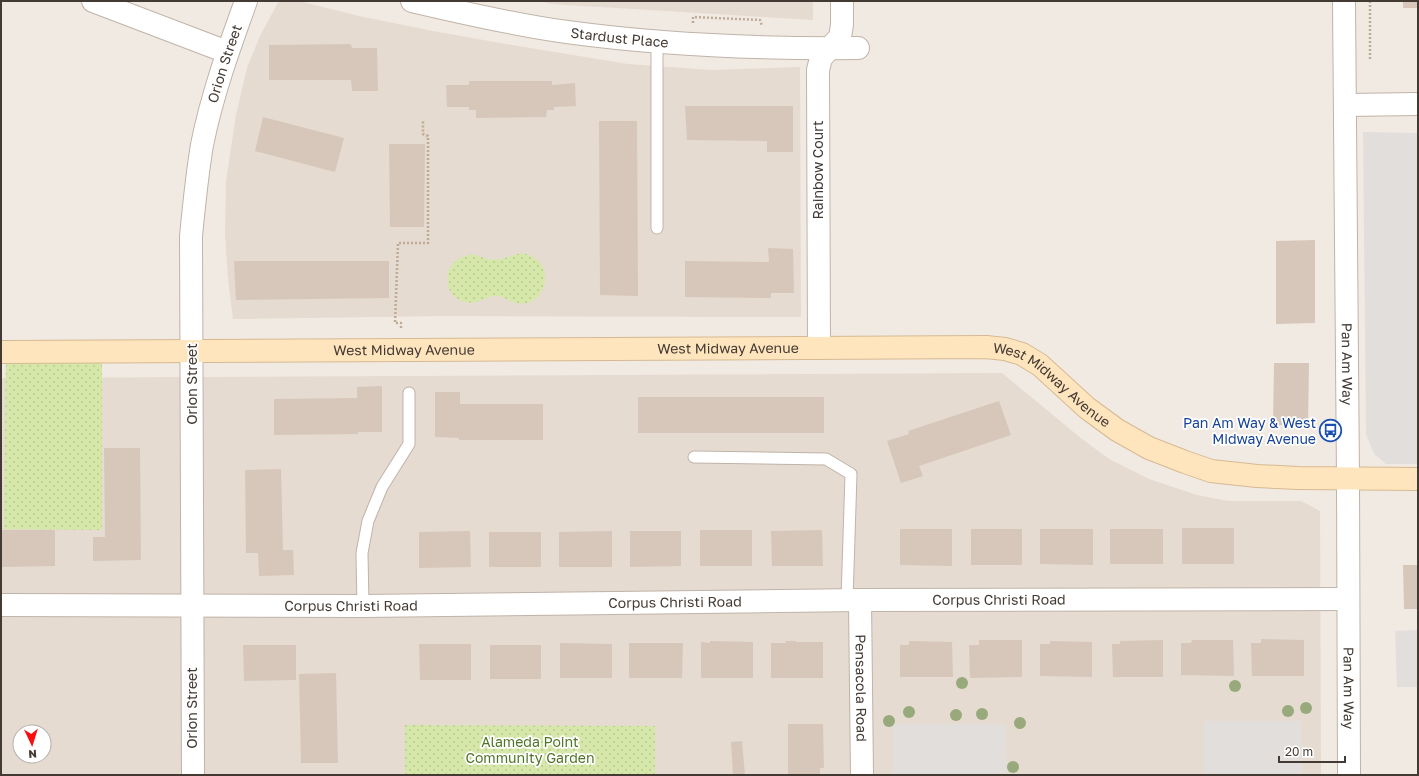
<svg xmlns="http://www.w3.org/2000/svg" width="1419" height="776" viewBox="0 0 1419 776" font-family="'Golos Text',sans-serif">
<defs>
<pattern id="green-dots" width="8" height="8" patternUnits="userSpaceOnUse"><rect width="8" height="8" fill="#d5e7a9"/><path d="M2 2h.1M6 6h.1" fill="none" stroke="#b8c792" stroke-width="1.8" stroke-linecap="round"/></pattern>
</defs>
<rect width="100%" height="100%" fill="#f1eae2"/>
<path fill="#e5dbd0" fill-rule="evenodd" d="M279,1H299L359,16L433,31L512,45L628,64L711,70L800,67L801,317L444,316L233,319L228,279L225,234L226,181L236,115L247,68L260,36Z
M541,1H813V20L551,4Z
M1002,373L1082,439L1109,459L1149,479L1197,495L1228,501H1301L1320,511L1321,775H1V378ZM20,732H44V756H20Z"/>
<path fill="url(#green-dots)" d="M473,254C477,255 480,257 484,258C490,260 499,260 505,258C513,256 520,251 529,255C561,268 541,317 508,300C504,298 498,295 494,296C489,296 484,300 479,301C467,306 451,299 448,285C447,278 447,271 452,265C457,258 465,256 473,254Z
M6,352H102V530L4,529Z
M405,725L655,726V774L686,775H405Z"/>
<path fill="#e1dedb" d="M1363,132L1418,133V464H1386L1374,454L1366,434Z
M1418,630V687H1397L1395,631Z
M1301,721L1302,775H1204V721Z
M893,724H1006L1007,775H893Z"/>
<path fill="#d6c7ba" d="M1403,1H1418V8H1403Z
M351,44L352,48H377L378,91H352L351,80H269V45Z
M469,81H552V85L575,83L576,106L554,107V110H547L546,117L476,118V110H469V107H447L446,85H469Z
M685,106H793V152H767V141L687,140Z
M263,117L344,138L335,172L255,151Z
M599,121H637L638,296L600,295Z
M389,144H425L424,227H390Z
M1315,240V323L1276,324V241Z
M768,248L793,249L794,293H771V298L685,297V261L769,262Z
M234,261H389V298L236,300Z
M1274,363H1309L1308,425H1273Z
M382,386V432H358V434L274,435V399L357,398V387Z
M435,392H460V404H543V440H459V438L435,437Z
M638,397H824V433H638Z
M999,401L1011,435L919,466L923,476L901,483L887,441L909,434L908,431Z
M104,448H140L141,560L93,561V537H105Z
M281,469L283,550H293L294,575L259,576L258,553H246L245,470Z
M1182,528H1234V564H1182Z
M900,529H952V566L900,565Z
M971,529H1022V565H971Z
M1040,529H1093V565L1040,564Z
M1110,529H1163V564H1110Z
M2,530H55V566L2,567Z
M700,530H752V566H700Z
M822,530L823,566H772L771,531Z
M470,531L471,567L419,568V532Z
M612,531V567H559V532Z
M630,531H681V566L630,567Z
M489,532H541V567H489Z
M1403,565H1418V609H1404Z
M1261,639L1304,640V676H1252L1251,643H1261Z
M979,640H1022V677L970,678L969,645H979Z
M1163,640V677H1113L1112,644H1120V641Z
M1192,640H1233L1234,676L1181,675V643H1191Z
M710,641L753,642V678H701V642L710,643Z
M786,641H796V642H823V678H771V643H786Z
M909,641L952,642L953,677H900V645H909Z
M1050,641L1092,642V677L1040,676V644H1050Z
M560,643L612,644V678H560Z
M629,643H683L682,678H629Z
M419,644H471V680H420Z
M243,645H296V680L244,681Z
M490,645H541V679H490Z
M336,673L338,763H301L299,674Z
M788,724H823L824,768H820V775H788Z
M742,741L745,775H733L731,742Z"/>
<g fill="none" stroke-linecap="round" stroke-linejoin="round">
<defs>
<path id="lane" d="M657,228V42
M694,457L826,459L851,474L847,600
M363,606L362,553L368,521L382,487L409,444V393"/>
<g id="street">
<path d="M93,1L227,52"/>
<path id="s1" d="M412,1C463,13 515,25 567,32C663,45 760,49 858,48"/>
<path id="s2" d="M1344,1L1348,479L1349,775"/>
<path d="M1345,105L1418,104"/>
<path d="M819,348L818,70L821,58L840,37L842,25V1"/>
<path id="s3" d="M860,600L862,775"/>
<path id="s4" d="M1,605L363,606L860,600L1348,599"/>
<path id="s5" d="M193,775L191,236C194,205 197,175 202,145C212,95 229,48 246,1"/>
</g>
<g id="secondary">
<path id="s6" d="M1,352L986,347L1005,349L1022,354L1040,365L1087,408L1117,430L1149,448L1185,462L1211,471L1257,476L1298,478L1418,479"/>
</g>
</defs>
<use href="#lane" stroke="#c0b3a8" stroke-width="13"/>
<use href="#street" stroke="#c0b3a8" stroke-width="24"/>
<use href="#secondary" stroke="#d6b992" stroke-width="24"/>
<path stroke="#bfaa96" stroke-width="2.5" stroke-dasharray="2 2" stroke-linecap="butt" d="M1370,1V59
M693,23V17L760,20L762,26
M401,328V323H395L398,243H428V136L423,134V121"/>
<use href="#lane" stroke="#fff" stroke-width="11"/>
<use href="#street" stroke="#fff" stroke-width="22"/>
<use href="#secondary" stroke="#ffe5be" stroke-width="22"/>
</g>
<g fill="#98a97b">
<circle cx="962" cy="683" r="6"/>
<circle cx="1235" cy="686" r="6"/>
<circle cx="1306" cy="708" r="6"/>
<circle cx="1288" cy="711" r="6"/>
<circle cx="909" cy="712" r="6"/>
<circle cx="982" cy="714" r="6"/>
<circle cx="956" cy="715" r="6"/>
<circle cx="889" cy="721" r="6"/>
<circle cx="1020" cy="723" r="6"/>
<circle cx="1013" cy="767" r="6"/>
</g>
<defs>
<symbol id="bus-ring" viewBox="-11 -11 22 22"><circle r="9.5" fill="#fff" stroke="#1a4fb4" stroke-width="1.5"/><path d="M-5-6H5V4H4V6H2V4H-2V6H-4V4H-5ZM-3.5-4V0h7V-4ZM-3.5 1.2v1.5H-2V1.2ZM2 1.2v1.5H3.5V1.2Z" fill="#1a4fb4"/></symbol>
</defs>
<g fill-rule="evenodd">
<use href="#bus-ring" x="1318" y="418" width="25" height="25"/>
</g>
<g text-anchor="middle" stroke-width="3.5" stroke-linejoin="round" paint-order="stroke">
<g font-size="14" fill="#433a33" stroke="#fff">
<text dy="5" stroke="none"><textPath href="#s1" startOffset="211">Stardust Place</textPath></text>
<text dy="5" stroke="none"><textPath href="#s5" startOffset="715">Orion Street</textPath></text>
<text transform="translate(818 170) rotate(-90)" y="5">Rainbow Court</text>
<text dy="5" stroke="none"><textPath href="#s6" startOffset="727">West Midway Avenue</textPath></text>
<text dy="5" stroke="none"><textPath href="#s6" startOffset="403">West Midway Avenue</textPath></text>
<text dy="5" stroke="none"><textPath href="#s2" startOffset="363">Pan Am Way</textPath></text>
<text transform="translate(192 384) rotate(-90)" y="5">Orion Street</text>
<text dy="5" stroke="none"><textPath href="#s6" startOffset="1063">West Midway Avenue</textPath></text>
<text dy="5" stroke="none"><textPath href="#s4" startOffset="998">Corpus Christi Road</textPath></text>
<text dy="5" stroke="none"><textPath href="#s4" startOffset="674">Corpus Christi Road</textPath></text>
<text dy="5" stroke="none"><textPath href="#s4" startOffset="350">Corpus Christi Road</textPath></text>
<text dy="5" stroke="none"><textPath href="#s3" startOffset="88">Pensacola Road</textPath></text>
<text dy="5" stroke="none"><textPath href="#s2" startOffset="687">Pan Am Way</textPath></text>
<text transform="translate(192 708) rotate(-90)" y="5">Orion Street</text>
</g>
<g font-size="14" fill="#164399" stroke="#fff" text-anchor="end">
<text x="1316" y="428">Pan Am Way &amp; West<tspan x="1316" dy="16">Midway Avenue</tspan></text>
</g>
<g font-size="14" fill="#507426" stroke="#fff">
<text x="530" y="747">Alameda Point<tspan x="530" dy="16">Community Garden</tspan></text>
</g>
</g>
<rect width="1419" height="776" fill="none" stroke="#433a33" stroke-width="4"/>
<g transform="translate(32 744) rotate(176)"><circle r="19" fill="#ffffff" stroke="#b4b0ad"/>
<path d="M0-3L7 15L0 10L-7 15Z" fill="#fd0d0f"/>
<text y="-6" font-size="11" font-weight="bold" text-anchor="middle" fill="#433a33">N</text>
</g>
<path d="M1279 756v6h66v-6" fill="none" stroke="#433a33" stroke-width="2"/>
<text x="1285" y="756" font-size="12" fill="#433a33" stroke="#ffffff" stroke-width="3" paint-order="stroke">20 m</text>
</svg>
